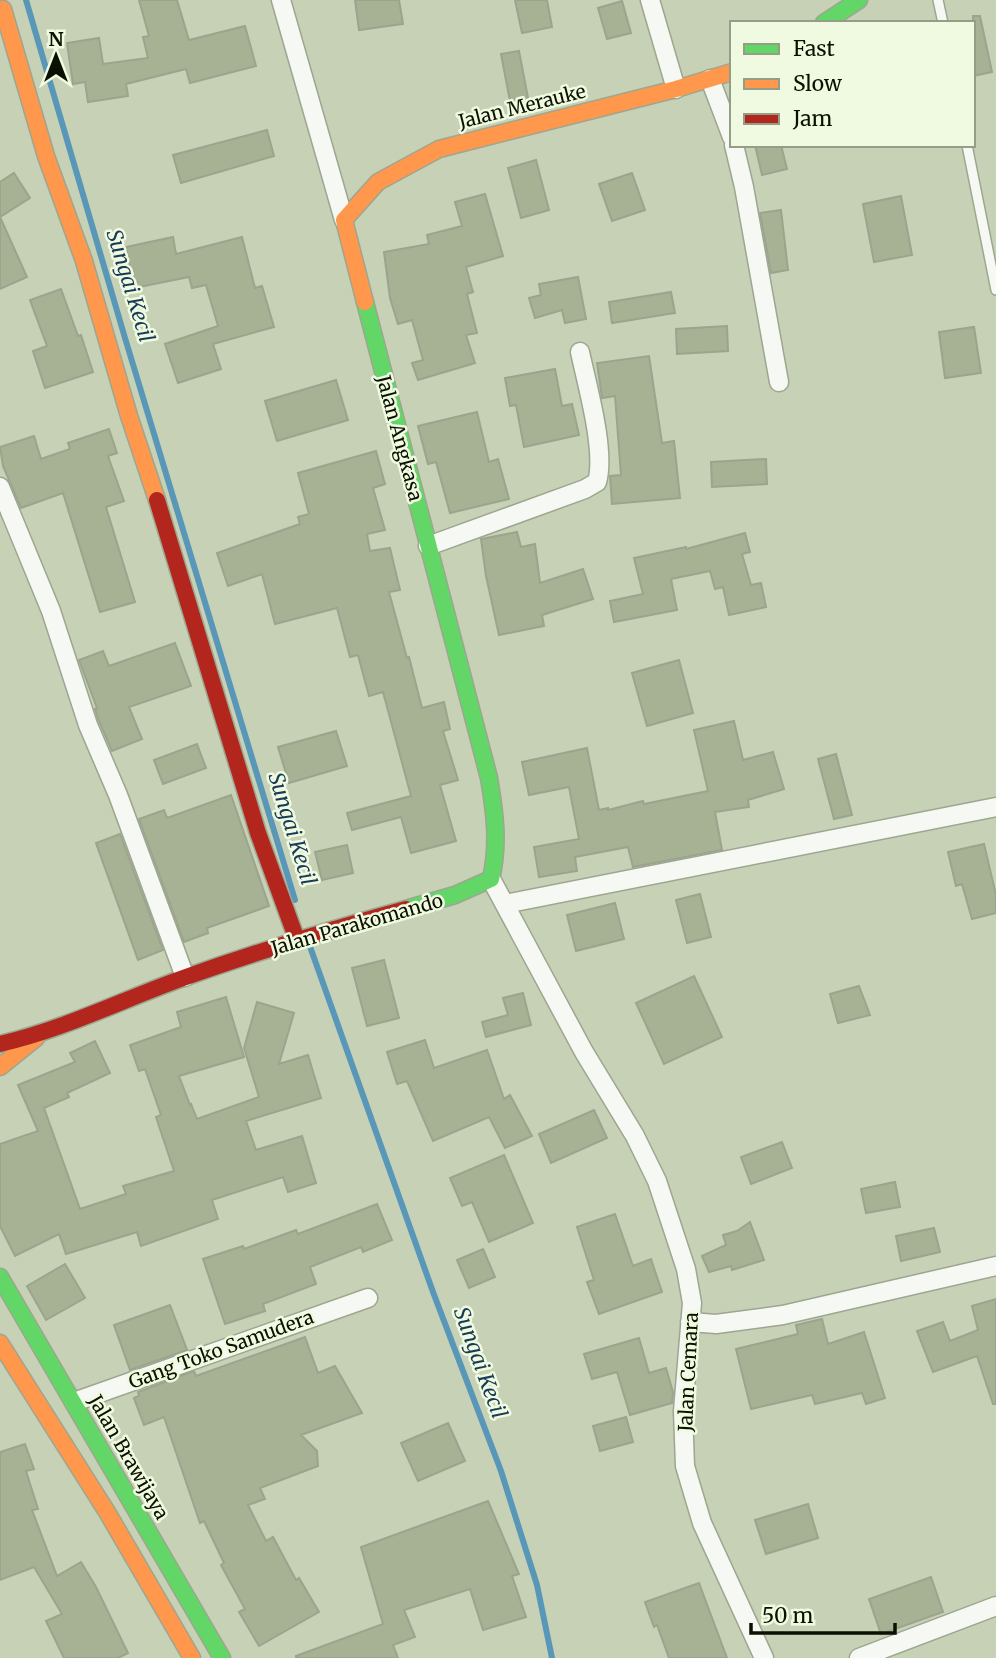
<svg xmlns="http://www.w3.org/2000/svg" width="996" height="1658" viewBox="0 0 996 1658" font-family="Merriweather,serif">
<rect width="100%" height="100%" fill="#c6d1b5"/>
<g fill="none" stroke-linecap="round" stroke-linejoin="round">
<path stroke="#5997b9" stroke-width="6" d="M26,0L125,338L295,900
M308,941L433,1292L501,1471L537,1585L552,1658"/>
</g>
<path fill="#a7b294" stroke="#9ba48d" stroke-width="2" d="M139,0H177L189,40L245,26L256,66L190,83L186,69L126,84L128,96L88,102L85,82L73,84L67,43L99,38L103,64L148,58L143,37L149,36Z
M355,0H399L403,24L359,30Z
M515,0H547L552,27L522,33Z
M622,1L631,33L607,39L598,8Z
M973,16H980L992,72L973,76Z
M519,51L528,98L510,101L501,54Z
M267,130L274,156L181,183L173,155Z
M755,145H781L787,169L762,175Z
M536,160L549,210L521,218L508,168Z
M14,173L30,198L0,217V182Z
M632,173L645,210L612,221L599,184Z
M485,194L503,256L466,267L473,292L467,294L477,333L466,335L475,363L418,380L412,363L423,360L412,320L398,324L390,298L384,252L429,244L427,235L462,226L455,202Z
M901,196L912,255L874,262L863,204Z
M781,210L788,270L771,273L760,213Z
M0,217L27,277L0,289Z
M173,237L176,254L242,237L255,288L262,286L274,327L213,344L221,369L178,383L165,344L218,326L206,285L192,288L189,277L134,288L126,247Z
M578,277L586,319L565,323L562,310L535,318L529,298L541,295L539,284Z
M61,289L78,336L81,335L93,372L45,388L33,351L47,346L30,300Z
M671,292L675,313L612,323L609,302Z
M727,326L728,351L677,354L676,329Z
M974,327L981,373L945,378L939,332Z
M649,356L662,443L674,441L680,498L612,504L610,476L621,475L615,396L602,398L597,363Z
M555,369L562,406L572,404L579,435L524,447L516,405L510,406L505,378Z
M336,380L348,420L277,441L265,401Z
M477,412L489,462L498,459L509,499L450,513L436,462L428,464L418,426Z
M109,429L117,453L108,456L124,501L106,507L135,602L100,612L63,493L21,508L3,466L0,447L34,436L41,459L70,449L68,443Z
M376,451L385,484L373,488L385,530L367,534L370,551L390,548L400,590L389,592L407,658L409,657L422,708L444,702L450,729L443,731L458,780L440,785L456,841L411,853L401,817L352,830L347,813L411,796L383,692L369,696L358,655L350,657L337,608L275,624L262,574L228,586L217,553L300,524L298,517L309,514L298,473Z
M766,459L767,484L712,487L711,462Z
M517,532L521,547L535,544L540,583L583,569L593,599L542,615L544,626L499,635L486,576L481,539Z
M745,533L750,552L742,554L751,585L761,583L766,607L729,615L723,587L715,589L710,571L671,579L677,610L614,622L610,601L643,594L634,558L686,547V549Z
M175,643L191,686L129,707L142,739L112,751L99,721L95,709L97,708L79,660L103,651L109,666Z
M679,660L693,713L647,726L632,673Z
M734,721L743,760L773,752L784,789L748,800L749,807L715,812L722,850L633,867L628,847L575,857L577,871L539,877L534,847L579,839L569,787L529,795L522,762L587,748L599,810L608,808V810L643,801L644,804L708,791L694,730Z
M336,731L347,766L289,783L278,747Z
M197,744L206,768L163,784L154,760Z
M836,754L852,815L834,819L818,759Z
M231,795L269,906L207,928L208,933L184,942L139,819L164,810L167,818Z
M120,834L163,950L138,960L96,843Z
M984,844L996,895V913L972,919L962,884L956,886L948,852Z
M347,845L353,873L322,880L315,852Z
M700,894L711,937L687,943L676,900Z
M615,903L624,939L576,951L567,915Z
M384,960L399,1018L367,1026L352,968Z
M694,976L722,1037L664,1064L636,1003Z
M859,986L870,1015L838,1023L830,994Z
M523,993L531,1025L486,1037L482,1022L508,1015L503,998Z
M226,997L244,1057L179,1076L190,1105L191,1104L197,1119L259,1097L244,1048L257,1002L294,1013L279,1064L308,1055L321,1098L246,1121L256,1150L302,1136L316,1183L288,1192L283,1177L212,1200L218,1219L141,1246L137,1232L66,1254L59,1234L15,1256L0,1226V1144L38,1131L18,1085L75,1062L70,1053L95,1041L110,1073L67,1093L69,1097L44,1108L80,1209L126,1194L123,1186L174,1171L156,1117L161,1115L145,1069L139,1071L130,1045L181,1027L177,1012Z
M425,1040L434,1068L487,1050L504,1099L510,1095L532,1136L505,1148L489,1117L433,1141L407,1081L397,1084L387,1052Z
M594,1110L607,1138L551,1163L539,1134Z
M782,1142L792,1168L751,1184L741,1157Z
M504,1155L533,1223L489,1242L472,1202L462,1206L450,1178Z
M895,1182L900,1207L866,1213L861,1189Z
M377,1204L392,1240L363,1252L361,1247L310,1267L316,1284L263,1304L265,1311L225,1324L203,1259L243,1246L244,1249L296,1230L298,1234Z
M615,1214L633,1266L651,1259L662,1292L599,1314L587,1282L594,1280L577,1227Z
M750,1222L764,1260L732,1270L731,1266L709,1272L702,1256L726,1245L723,1235L737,1231Z
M934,1228L940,1252L901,1261L896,1236Z
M483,1249L495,1277L469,1288L457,1260Z
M65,1264L85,1298L46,1320L27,1286Z
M996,1299V1404H993L977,1356L933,1372L917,1331L943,1322L950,1341L978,1330L972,1306Z
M170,1305L187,1350L130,1370L114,1325Z
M822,1319L828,1344L864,1332L885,1398L866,1404L862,1393L815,1404L812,1395L751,1409L736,1349L798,1334L796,1325Z
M305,1337L318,1373L335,1366L362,1413L301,1435L317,1451L318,1466L260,1488L265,1499L248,1505L266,1541L273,1537L296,1580L299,1578L319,1612L259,1646L239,1612L245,1609L221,1565L224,1563L204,1521L200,1523L164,1417L144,1425L134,1398L139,1396L138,1392L194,1371L196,1376Z
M639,1338L649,1373L666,1368L673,1392L672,1403L630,1415L617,1372L592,1379L584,1354Z
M626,1417L633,1442L600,1451L593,1426Z
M448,1423L465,1461L418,1481L401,1443Z
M25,1444L34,1469L26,1471L38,1509L32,1510L57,1576L81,1562L96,1587L128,1653L118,1658H64L46,1621L62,1614L34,1567L0,1580V1452Z
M488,1501L519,1574L512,1576L526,1617L483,1630L470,1589L404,1610L415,1637L393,1645L398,1658H296V1656L383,1624L361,1547Z
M808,1504L818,1538L766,1554L755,1520Z
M931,1577L943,1612L881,1634L869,1599Z
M699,1583L727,1658H669L657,1625L654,1627L645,1602Z"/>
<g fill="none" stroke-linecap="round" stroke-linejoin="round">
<defs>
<path id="lane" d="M938,0L943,23
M967,145L996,290"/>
<path id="street" d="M281,0L344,220
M650,0L676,89
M710,79L732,137
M734,145L744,187L779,382
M0,487L51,611L88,725L118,795L185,977
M428,546L585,489L597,482C606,451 587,385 580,352
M491,879L584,1052L635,1136L657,1181L686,1269L692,1303L683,1411L685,1466L702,1523L764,1658
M505,904L996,807
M690,1322L716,1324L783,1315L996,1266
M74,1402L368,1298
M859,1658L996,1606"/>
<path id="fast" d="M824,23L859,0
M365,302L489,778C495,813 499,844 491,879L455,895L406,909
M0,1277L222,1658"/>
<path id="slow" d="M3,9L46,156L84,261L129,416L157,500
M365,302L344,220L378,182L439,149L676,89L732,72
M0,1067L36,1038
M0,1343L107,1512L192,1658"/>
<path id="jam" d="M157,500L258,833L297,940
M0,1044C65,1029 124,999 186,977C259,951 332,929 406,909"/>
</defs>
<use href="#lane" stroke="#9da690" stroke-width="12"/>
<use href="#street" stroke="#9da690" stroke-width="21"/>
<use href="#fast" stroke="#9da690" stroke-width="19"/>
<use href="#slow" stroke="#9da690" stroke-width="19"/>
<use href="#jam" stroke="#9da690" stroke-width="19"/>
<use href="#lane" stroke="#f6f8f4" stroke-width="9"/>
<use href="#street" stroke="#f6f8f4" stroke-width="18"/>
<use href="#fast" stroke="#63d668" stroke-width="16"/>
<use href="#slow" stroke="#ff974d" stroke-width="16"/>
<use href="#jam" stroke="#b3261e" stroke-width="16"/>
</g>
<g text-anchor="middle" stroke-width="5" stroke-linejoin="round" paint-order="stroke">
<g font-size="19" fill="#0b1101" stroke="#f0fae0">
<text transform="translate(522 106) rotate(-14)" y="7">Jalan Merauke</text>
<text transform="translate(400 438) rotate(75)" y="7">Jalan Angkasa</text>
<text transform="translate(357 924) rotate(-16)" y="7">Jalan Parakomando</text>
<text transform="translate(221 1349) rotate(-20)" y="7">Gang Toko Samudera</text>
<text transform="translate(688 1372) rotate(-87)" y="7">Jalan Cemara</text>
<text transform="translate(129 1457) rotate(60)" y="7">Jalan Brawijaya</text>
</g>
<g font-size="21" font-style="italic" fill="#193a55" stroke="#f0fae0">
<text transform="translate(130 286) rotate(73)" y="7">Sungai Kecil</text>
<text transform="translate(292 829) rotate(73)" y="7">Sungai Kecil</text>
<text transform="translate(480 1363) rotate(70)" y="7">Sungai Kecil</text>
</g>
</g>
<rect x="730" y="21" width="245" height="126" fill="#f0fae0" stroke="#949d87" stroke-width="2"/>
<rect x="744" y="44" width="35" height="10" fill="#63d668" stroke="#949d87" stroke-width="2"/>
<text x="793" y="56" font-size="21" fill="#0b1101">Fast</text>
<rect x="744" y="79" width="35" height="10" fill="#ff974d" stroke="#949d87" stroke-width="2"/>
<text x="793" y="91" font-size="21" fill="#0b1101">Slow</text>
<rect x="744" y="114" width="35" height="10" fill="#b3261e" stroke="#949d87" stroke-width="2"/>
<text x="793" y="126" font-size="21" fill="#0b1101">Jam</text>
<g transform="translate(56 56)" stroke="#f0fae0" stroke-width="5" paint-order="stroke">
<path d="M0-5L12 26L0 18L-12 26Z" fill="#0b1101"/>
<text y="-10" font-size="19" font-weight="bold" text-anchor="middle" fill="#0b1101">N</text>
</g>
<path d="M751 1623v10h144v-10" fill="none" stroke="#0b1101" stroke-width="3.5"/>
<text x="762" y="1623" font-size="21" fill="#0b1101" stroke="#f0fae0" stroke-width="5" paint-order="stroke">50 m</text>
</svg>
